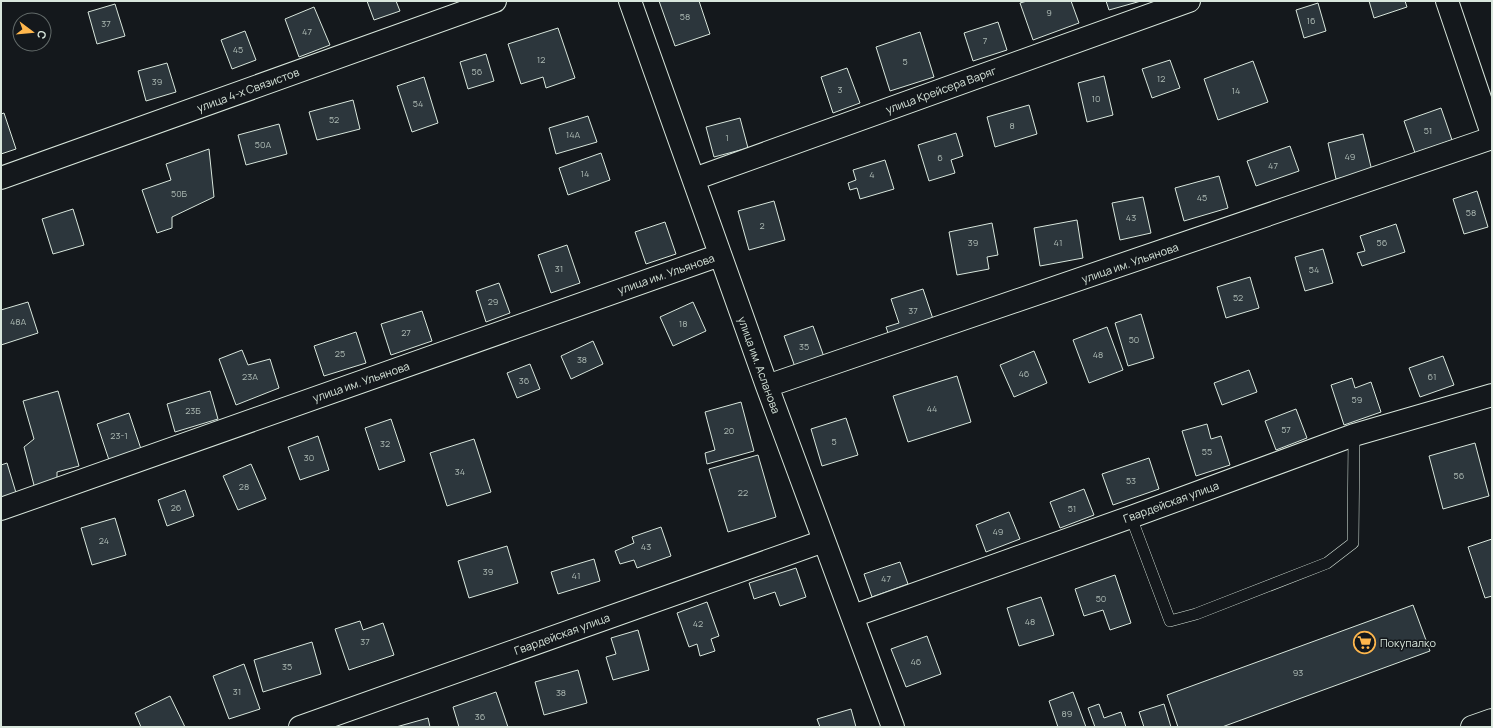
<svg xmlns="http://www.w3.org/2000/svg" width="1493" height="728" viewBox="0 0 1493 728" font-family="Manrope,sans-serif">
<rect width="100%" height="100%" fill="#14181c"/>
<path fill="#2c363c" stroke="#d8e6dc" d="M367,1H396L400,11L374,20Z
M659,1H699L710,34L675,46Z
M1027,1H1071L1079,23L1033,40L1020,3Z
M1106,1H1141L1109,10Z
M1369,1H1405L1407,7L1374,18Z
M1318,3L1326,31L1304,38L1296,10Z
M115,4L125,36L97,44L88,12Z
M314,7L330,45L299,57L285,19Z
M998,22L1007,50L973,61L964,33Z
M558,28L575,78L546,88L543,77L521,84L508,44Z
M245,31L256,60L232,69L221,40Z
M920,32L934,77L890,91L876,47Z
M486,54L494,81L468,89L460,62Z
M1170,60L1180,88L1152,98L1142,69Z
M1253,61L1268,102L1218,120L1204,79Z
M167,63L176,92L146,101L138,71Z
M847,68L860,103L833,113L821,77Z
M1104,76L1113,115L1087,122L1078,83Z
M424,77L438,123L412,132L397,86Z
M353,100L360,129L317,140L309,112Z
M1029,105L1037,134L995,147L987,117Z
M1441,108L1452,140L1415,153L1404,121Z
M4,113L16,149L1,154V114Z
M588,116L597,142L556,154L549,128Z
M740,118L748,148L714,157L706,127Z
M279,124L287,154L246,165L238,135Z
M956,133L963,156L951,160L955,173L929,181L918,145Z
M1363,134L1372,171L1336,179L1328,143Z
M1290,146L1299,171L1256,186L1247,161Z
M209,149L214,197L172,217V228L157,233L142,190L171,180L166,164Z
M601,153L610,180L568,195L559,168Z
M885,160L894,189L860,199L857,188L850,190L848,183L856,180L853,170Z
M1219,176L1228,208L1184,221L1175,188Z
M1477,191L1488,227L1464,234L1453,199Z
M1143,197L1151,233L1120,240L1112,203Z
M774,201L785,240L749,250L738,211Z
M73,209L84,245L53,254L42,219Z
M1077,220L1083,258L1040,266L1034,228Z
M665,222L676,254L646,264L635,232Z
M992,223L998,255L987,257L989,269L957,275L949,232Z
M1396,224L1405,252L1362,266L1357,253L1365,251L1360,236Z
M567,245L580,283L551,293L538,255Z
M1323,249L1333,283L1305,291L1295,257Z
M1250,277L1259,308L1226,318L1217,287Z
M499,283L510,313L486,322L476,291Z
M923,289L935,325L890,339L886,327L899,323L891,299Z
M28,302L38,333L1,345V310Z
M693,302L706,331L673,346L660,317Z
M422,311L432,341L391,355L381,324Z
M1141,314L1154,358L1128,366L1115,323Z
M813,326L824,357L795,367L784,336Z
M1107,327L1123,370L1089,383L1073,340Z
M356,332L366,363L324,376L314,346Z
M593,341L603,364L571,379L561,356Z
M242,350L248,365L270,359L279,388L236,405L219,359Z
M1034,351L1047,383L1014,397L1000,365Z
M1443,356L1454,385L1420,397L1409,368Z
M530,364L540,389L517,398L507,373Z
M1249,370L1257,392L1222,405L1214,383Z
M957,376L971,422L908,442L893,396Z
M1352,378L1355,388L1371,382L1381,412L1344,425L1331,385Z
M58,391L79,466L57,472V482L35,489L24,447L34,439L23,401Z
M210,391L218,419L175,432L167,404Z
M741,402L754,451L707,464L705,453L715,450L705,412Z
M1296,409L1307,438L1276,450L1265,421Z
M129,413L141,449L109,460L97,424Z
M846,418L858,455L822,466L811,429Z
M391,419L405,461L379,470L365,428Z
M1207,424L1211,439L1221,436L1230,465L1196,476L1182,431Z
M318,436L329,470L300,480L288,447Z
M474,439L491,492L447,506L430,453Z
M1475,443L1489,496L1443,509L1429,456Z
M758,455L776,517L728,532L709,469Z
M1149,458L1159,489L1113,505L1102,474Z
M7,463L17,496L1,501V465Z
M251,464L266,499L238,510L223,476Z
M1084,489L1094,515L1060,528L1050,502Z
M185,490L194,516L167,526L158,500Z
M1009,512L1020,539L986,552L976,525Z
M115,518L126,555L92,565L81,528Z
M661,527L671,556L637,568L634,560L620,564L615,551L634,543L632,537Z
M1492,539V596L1485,598L1468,547Z
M507,546L518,583L469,598L458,561Z
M594,559L600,581L558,594L551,572Z
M900,562L908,584L872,597L864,574Z
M796,568L806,597L780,606L775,592L754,599L749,583Z
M1115,575L1131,623L1110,630L1103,610L1084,616L1075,589Z
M1041,597L1054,635L1019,646L1007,608Z
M707,602L719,636L711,639L715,651L700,656L697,644L689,647L677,613Z
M1413,605L1430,651L1222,727H1178L1167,695Z
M360,621L363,630L383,623L394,655L349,670L335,629Z
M638,630L649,670L613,680L606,657L616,654L611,638Z
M927,636L941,674L906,687L891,649Z
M312,642L321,674L263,692L254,660Z
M244,664L260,709L229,719L213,676Z
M578,670L587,703L544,715L535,682Z
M496,692L508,727H459L453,707Z
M1073,692L1086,727H1058L1049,701Z
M170,696L185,727H141L135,713Z
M1099,704L1104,718L1121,712L1126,727H1095L1088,708Z
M1164,704L1171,727H1144L1139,712Z
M851,709L856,727H820L817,719Z
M428,718L430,727H396Z"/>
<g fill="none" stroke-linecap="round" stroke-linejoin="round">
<defs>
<path id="lane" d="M1131,517L1170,621L1196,614L1327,563L1353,543L1354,435"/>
<path id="street" d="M630,1L767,386L893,727
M1447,1L1492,134
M1,178L495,1
M694,179L1189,1
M767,386L1492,138
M1,509L720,255
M853,616L1131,517L1354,435L1492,395
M300,727L824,541"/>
<path id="secondary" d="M1472,727L1492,720"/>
</defs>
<use href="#lane" stroke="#d8e6dc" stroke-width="12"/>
<use href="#street" stroke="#d8e6dc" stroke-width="24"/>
<use href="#secondary" stroke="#d8e6dc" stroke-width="24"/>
<use href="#lane" stroke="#14181c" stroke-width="11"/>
<use href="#street" stroke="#14181c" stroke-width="22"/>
<use href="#secondary" stroke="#14181c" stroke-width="22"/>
</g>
<defs>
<symbol id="supermarket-ring" viewBox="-11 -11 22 22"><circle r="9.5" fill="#14181c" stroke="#ffb74d" stroke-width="1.5"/><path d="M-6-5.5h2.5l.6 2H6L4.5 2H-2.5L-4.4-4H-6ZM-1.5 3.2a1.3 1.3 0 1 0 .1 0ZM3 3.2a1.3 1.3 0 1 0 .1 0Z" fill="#ffb74d"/></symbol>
</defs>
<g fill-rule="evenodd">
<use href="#supermarket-ring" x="1352" y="630" width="25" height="25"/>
</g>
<g text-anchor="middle" stroke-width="3" stroke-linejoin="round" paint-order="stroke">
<g font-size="9" fill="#adbab4">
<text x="1049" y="16">9</text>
<text x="685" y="20">58</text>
<text x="1311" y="24">16</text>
<text x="106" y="27">37</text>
<text x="307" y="35">47</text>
<text x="985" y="44">7</text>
<text x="238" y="53">45</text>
<text x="541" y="63">12</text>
<text x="905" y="65">5</text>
<text x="477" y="75">56</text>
<text x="1161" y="82">12</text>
<text x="157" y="85">39</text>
<text x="840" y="93">3</text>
<text x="1236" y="94">14</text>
<text x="1096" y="102">10</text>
<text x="418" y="107">54</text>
<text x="334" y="123">52</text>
<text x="1012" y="129">8</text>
<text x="1428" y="134">51</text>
<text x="573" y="138">14А</text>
<text x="727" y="141">1</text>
<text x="263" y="148">50А</text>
<text x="1350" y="160">49</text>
<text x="940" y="161">6</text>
<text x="1273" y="169">47</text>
<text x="585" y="177">14</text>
<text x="872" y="178">4</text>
<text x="179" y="197">50Б</text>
<text x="1202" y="201">45</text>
<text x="1471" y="216">58</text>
<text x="1131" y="221">43</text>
<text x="762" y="229">2</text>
<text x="973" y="246">39</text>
<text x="1058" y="246">41</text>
<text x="1382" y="246">56</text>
<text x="559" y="272">31</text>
<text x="1314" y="273">54</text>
<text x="1238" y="301">52</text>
<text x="493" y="305">29</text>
<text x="913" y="314">37</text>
<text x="18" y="325">48А</text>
<text x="683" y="327">18</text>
<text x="406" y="336">27</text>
<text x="1134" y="343">50</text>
<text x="804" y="350">35</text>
<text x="340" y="357">25</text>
<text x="1098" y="358">48</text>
<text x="582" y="363">38</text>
<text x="1024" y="377">46</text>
<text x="250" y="380">23А</text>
<text x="1432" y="380">61</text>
<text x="524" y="384">36</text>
<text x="1357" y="403">59</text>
<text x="932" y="412">44</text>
<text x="193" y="414">23Б</text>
<text x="1286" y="433">57</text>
<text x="729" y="434">20</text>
<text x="119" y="439">23-1</text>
<text x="834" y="445">5</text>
<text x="385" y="447">32</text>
<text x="1207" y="455">55</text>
<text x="309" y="461">30</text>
<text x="460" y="475">34</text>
<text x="1459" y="479">56</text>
<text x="1131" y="484">53</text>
<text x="244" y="490">28</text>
<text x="743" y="496">22</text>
<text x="176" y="511">26</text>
<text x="1072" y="512">51</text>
<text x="998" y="535">49</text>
<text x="104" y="544">24</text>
<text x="646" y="550">43</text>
<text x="488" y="575">39</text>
<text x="576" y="579">41</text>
<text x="886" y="582">47</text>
<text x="1101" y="602">50</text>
<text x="1030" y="625">48</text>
<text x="698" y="627">42</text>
<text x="365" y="645">37</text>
<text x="916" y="665">46</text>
<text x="287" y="670">35</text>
<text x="1298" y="676">93</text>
<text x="237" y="695">31</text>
<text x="561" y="696">38</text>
<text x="1067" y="717">89</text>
<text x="480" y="720">36</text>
</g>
<g font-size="11" fill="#d8e6dc" stroke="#14181c">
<text transform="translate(248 90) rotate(-20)" y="4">улица 4-х Связистов</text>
<text transform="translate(941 90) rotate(-20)" y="4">улица Крейсера Варяг</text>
<text transform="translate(1130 263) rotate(-19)" y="4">улица им. Ульянова</text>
<text transform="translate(666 274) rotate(-19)" y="4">улица им. Ульянова</text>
<text transform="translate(759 365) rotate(70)" y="4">улица им. Асланова</text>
<text transform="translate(361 382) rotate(-19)" y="4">улица им. Ульянова</text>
<text transform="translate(1171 502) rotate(-20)" y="4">Гвардейская улица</text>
<text transform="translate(562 634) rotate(-20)" y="4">Гвардейская улица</text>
</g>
<g font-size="11" fill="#d8e6dc" stroke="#14181c" text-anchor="start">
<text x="1380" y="647">Покупалко</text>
</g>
</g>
<rect width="1493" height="728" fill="none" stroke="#d8e6dc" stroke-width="4"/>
<g transform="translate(32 32) rotate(106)"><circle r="19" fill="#14181c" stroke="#626a69"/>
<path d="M0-3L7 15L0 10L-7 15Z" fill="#ffb74d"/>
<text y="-6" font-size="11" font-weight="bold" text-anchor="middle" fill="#d8e6dc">С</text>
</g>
</svg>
